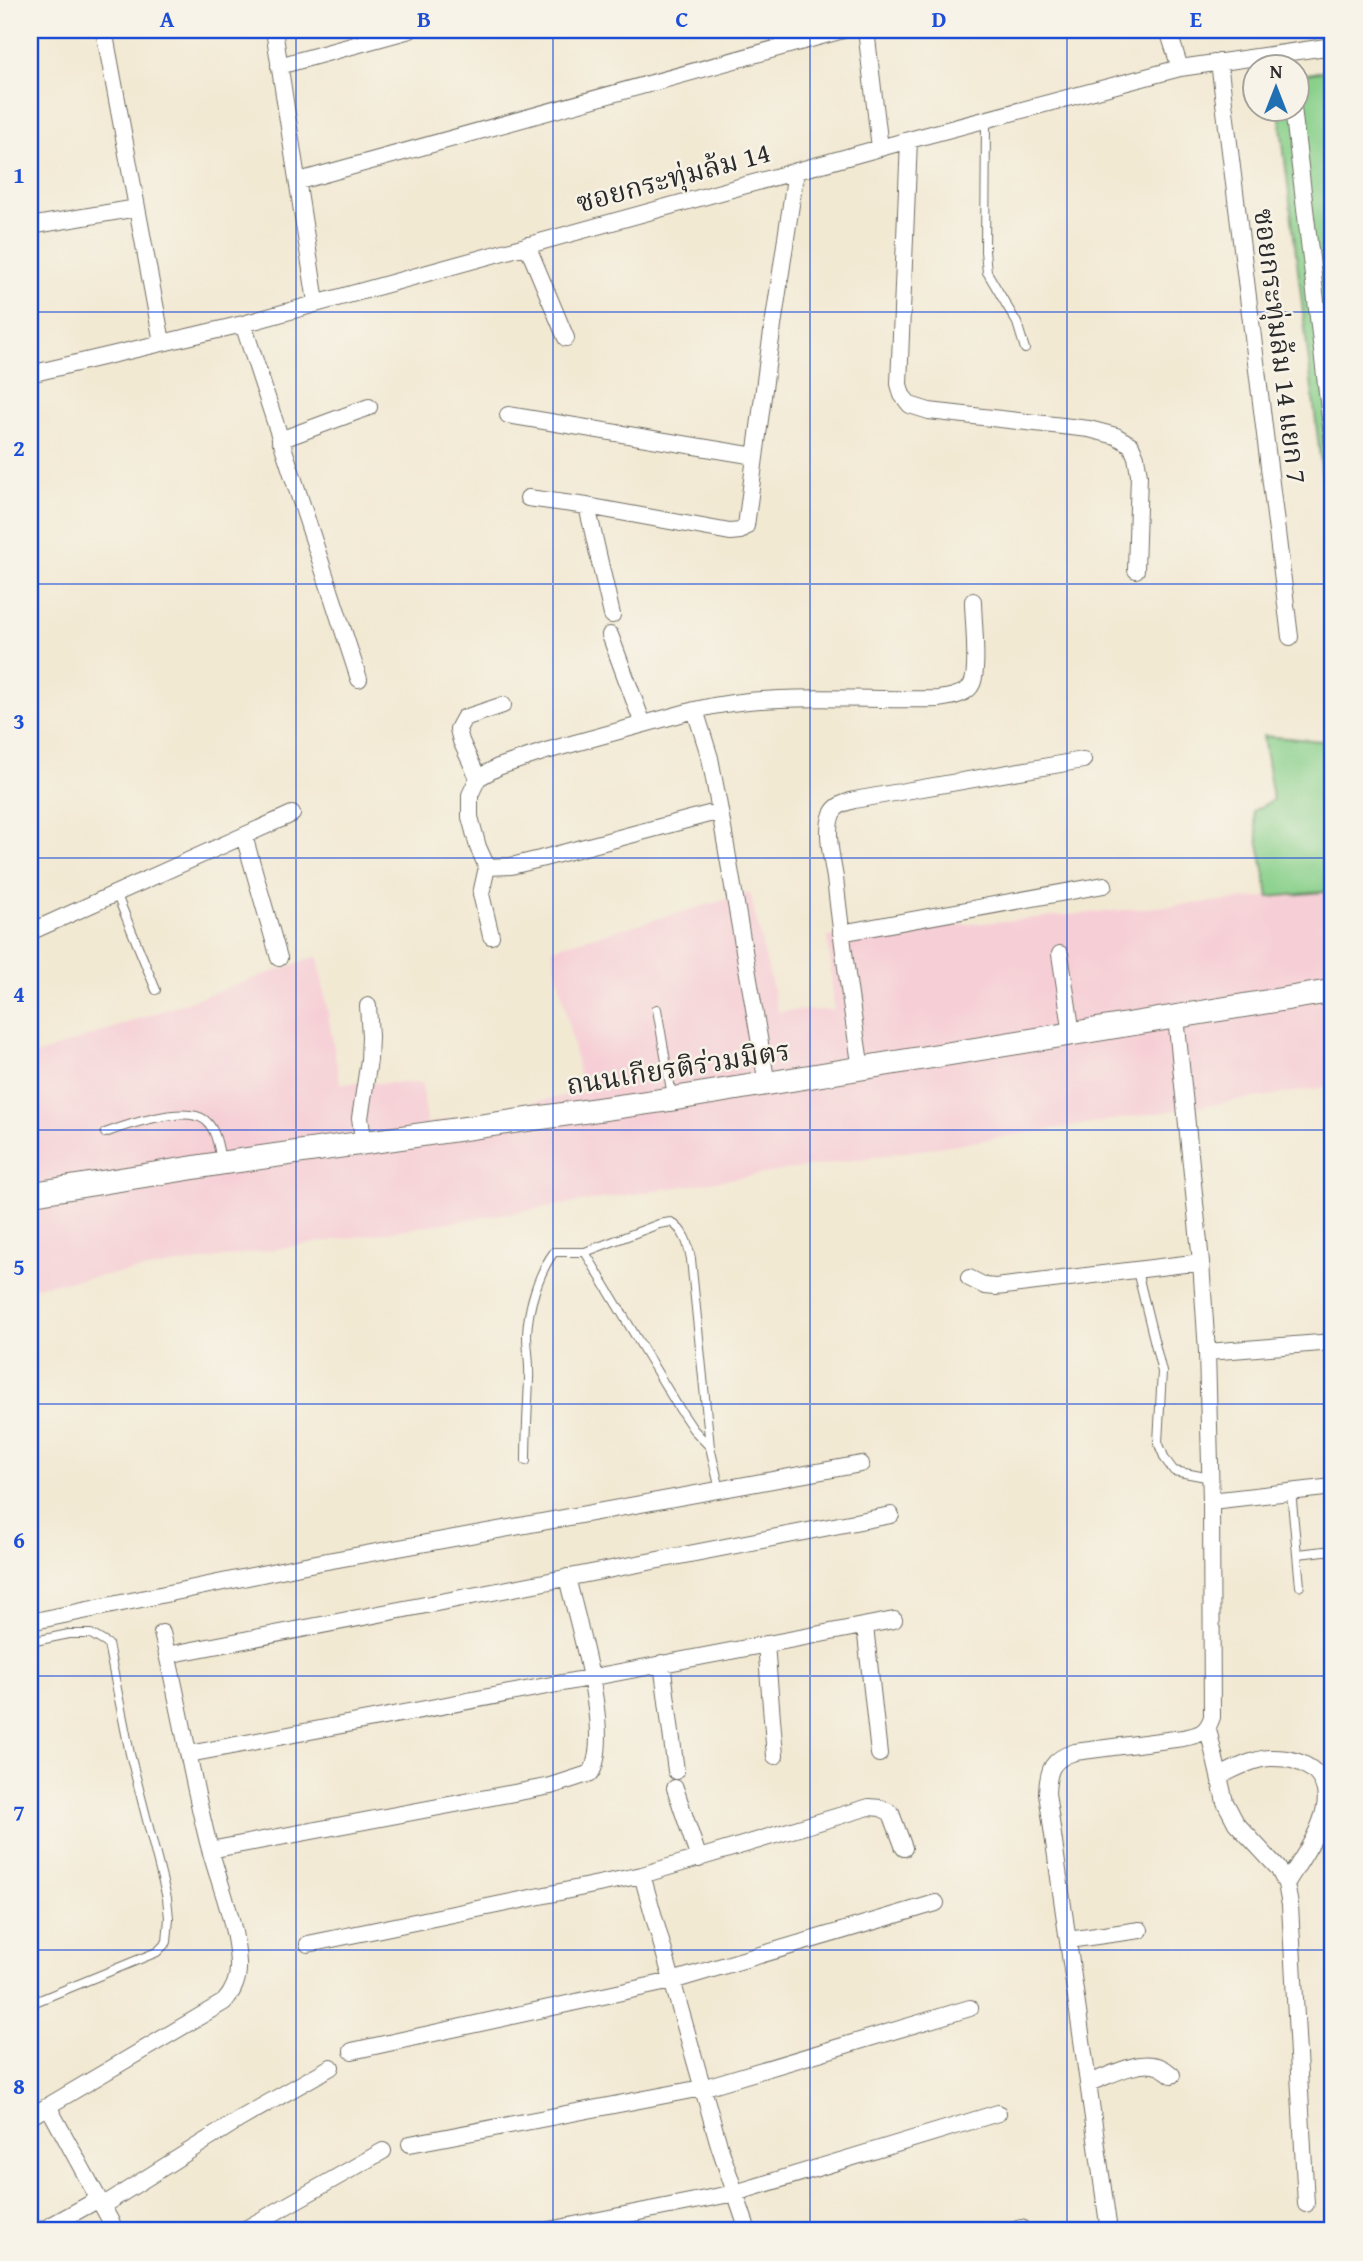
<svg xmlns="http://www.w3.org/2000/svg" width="1363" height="2261" viewBox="0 0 1363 2261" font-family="'Gentium Book Plus','Noto Serif Thai',serif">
<rect width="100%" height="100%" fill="#f7f3e8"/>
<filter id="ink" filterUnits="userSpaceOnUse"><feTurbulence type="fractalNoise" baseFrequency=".0143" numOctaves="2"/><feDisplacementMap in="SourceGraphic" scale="14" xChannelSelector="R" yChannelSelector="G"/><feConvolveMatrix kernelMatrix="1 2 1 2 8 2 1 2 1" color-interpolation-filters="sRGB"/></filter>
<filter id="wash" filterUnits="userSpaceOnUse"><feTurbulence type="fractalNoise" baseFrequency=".00686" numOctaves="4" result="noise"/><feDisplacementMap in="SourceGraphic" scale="28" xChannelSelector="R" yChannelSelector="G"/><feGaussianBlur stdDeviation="1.57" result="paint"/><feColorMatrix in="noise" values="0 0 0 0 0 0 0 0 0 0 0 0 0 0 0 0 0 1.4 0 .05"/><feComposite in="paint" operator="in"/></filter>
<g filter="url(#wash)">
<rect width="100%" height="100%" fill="#f2e9d3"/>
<path fill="#f6cfd6" d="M1333,891V1086L30,1287V1057L318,956L340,1083H422L427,1124L583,1092L552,948L750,893L778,1011L834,1010L828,937Z"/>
<path fill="#89d08b" stroke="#5a7e5b" stroke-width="2" d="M1333,69V479L1323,482L1279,109L1296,108L1297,76Z
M1263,736L1333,742V891L1269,897L1253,811L1273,800Z"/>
</g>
<g filter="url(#ink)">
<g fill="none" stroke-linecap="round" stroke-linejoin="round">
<defs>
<path id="lane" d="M986,120L985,251L987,272L1017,323L1025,349
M116,893L156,990
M657,1009L672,1096
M105,1133C126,1125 185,1105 205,1120C216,1129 218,1146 221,1160
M585,1252L659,1224L671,1222C685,1231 688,1244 691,1259L710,1447
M1137,1271L1162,1372L1158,1442L1165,1459L1174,1471L1211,1478
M526,1461C526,1433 528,1406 529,1379C530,1364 527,1349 527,1335C528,1308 538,1274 554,1252H585L677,1405L693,1429L710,1447L720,1490
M1291,1491L1300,1586
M1298,1554L1333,1550
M30,1642L69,1634H91L108,1644L130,1754L167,1898L169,1918L167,1942L157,1952L30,2004"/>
<path id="street" d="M104,30L162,342
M274,30L316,302
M866,30L880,148
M1168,30L1180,68
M1219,62L1290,637
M279,66L410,30
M1293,108L1333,443
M909,140L899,384L902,395L910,405L929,411L1089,429L1116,436L1131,445L1136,457L1139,475L1136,570
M299,181L843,30
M30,226L137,208
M527,245L566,338
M243,324L359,679
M30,374L243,324L909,140L1180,68L1333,46
M508,415L755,456
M280,440L369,407
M528,498L587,506L730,532L740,531L746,526L767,366L796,171
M587,506L612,615
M610,635L643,724
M695,710L546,751L498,767L478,778L470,795V817L478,847L487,867L511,866L540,859L720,811
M478,778L461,741L458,729L464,718L503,705
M244,836L279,958
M487,867L481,894L491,936
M30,932L292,814
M841,933L1104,885
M1060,954L1072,1034
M1176,1017L1201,1262L1207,1352L1333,1342
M861,1069C851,1005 842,942 835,878C832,859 825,832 832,814C836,805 845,803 854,800L1083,760
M767,1084L720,811L710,758L695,710C770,691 861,701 939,699C950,697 967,695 972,684C979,670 973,618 973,601
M364,1144L360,1118L369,1060L370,1036L368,1006
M969,1278L985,1286L996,1287L1201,1262
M1211,1501L1333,1487
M30,1622L305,1565L861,1464
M865,1626L879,1754
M766,1644L775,1756
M167,1655L891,1515
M662,1663L676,1771
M1208,1729L1225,1802L1236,1823L1278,1868L1286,1884L1290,1905L1306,2204
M189,1754L894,1620
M1219,1776C1235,1769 1253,1759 1270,1758C1301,1757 1331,1772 1325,1807C1320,1834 1300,1861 1286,1884
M675,1788L699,1859
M210,1850L551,1786L591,1773C613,1734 577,1622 567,1577
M1068,1940L1140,1930
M308,1944L642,1875
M352,2051L672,1981L936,1903
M1088,2083C1107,2077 1133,2062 1153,2065C1161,2066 1166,2070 1172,2075
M48,2106L224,2002C234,1991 239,1979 238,1963C236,1920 217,1879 207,1838C190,1770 179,1701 162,1633
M30,2117L48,2106L116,2231
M410,2144L702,2088L970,2008
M102,2206L240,2119L331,2067
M41,2231L99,2199
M242,2231L383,2151
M544,2231L735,2193L998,2113
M748,2231L719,2145L642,1875L869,1807L881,1808L891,1813L904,1848
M1011,2231L1021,2228
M1109,2231L1047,1793C1048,1769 1052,1759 1075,1752L1183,1738C1199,1735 1207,1733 1212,1717L1211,1501L1207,1352"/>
<path id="secondary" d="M30,1194L222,1163L672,1099L1333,991"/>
</defs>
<use href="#lane" stroke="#716e66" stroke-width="10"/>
<use href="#street" stroke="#716e66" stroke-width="18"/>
<use href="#secondary" stroke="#716e66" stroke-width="25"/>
<use href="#lane" stroke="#fff" stroke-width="8"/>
<use href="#street" stroke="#fff" stroke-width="16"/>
<use href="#secondary" stroke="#fff" stroke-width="23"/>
</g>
</g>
<path fill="none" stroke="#1d4ed8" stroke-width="2" stroke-opacity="0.55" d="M296,30V2231M553,30V2231M810,30V2231M1067,30V2231M30,312H1333M30,584H1333M30,858H1333M30,1130H1333M30,1404H1333M30,1676H1333M30,1950H1333"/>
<g text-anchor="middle" stroke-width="5" stroke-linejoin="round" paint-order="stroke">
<g font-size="28" fill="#2b2b2b" stroke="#f7f3e8">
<text transform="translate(673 177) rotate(-15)" y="10">ซอยกระทุ่มล้ม 14</text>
<text transform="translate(1281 346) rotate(83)" y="10">ซอยกระทุ่มล้ม 14 แยก 7</text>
<text transform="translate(678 1067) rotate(-9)" y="10">ถนนเกียรติร่วมมิตร</text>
</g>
</g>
<rect width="1363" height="2261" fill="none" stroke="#f7f3e8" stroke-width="77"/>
<g transform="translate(1276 88)"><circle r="33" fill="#f7f3e8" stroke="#a5a39c" stroke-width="2"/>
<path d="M0-5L12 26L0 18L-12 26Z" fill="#1f6fb2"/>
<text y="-10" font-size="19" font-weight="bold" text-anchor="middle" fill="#2b2b2b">N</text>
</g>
<rect x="38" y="38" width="1286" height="2184" fill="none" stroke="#1d4ed8" stroke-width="2.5"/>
<g font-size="23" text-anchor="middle" font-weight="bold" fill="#1d4ed8">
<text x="167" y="27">A</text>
<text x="424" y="27">B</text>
<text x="682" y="27">C</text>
<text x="939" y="27">D</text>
<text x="1196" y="27">E</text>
<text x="19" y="183">1</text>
<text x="19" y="456">2</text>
<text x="19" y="729">3</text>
<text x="19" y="1002">4</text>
<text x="19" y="1275">5</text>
<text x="19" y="1548">6</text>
<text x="19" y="1821">7</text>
<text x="19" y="2094">8</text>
</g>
</svg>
